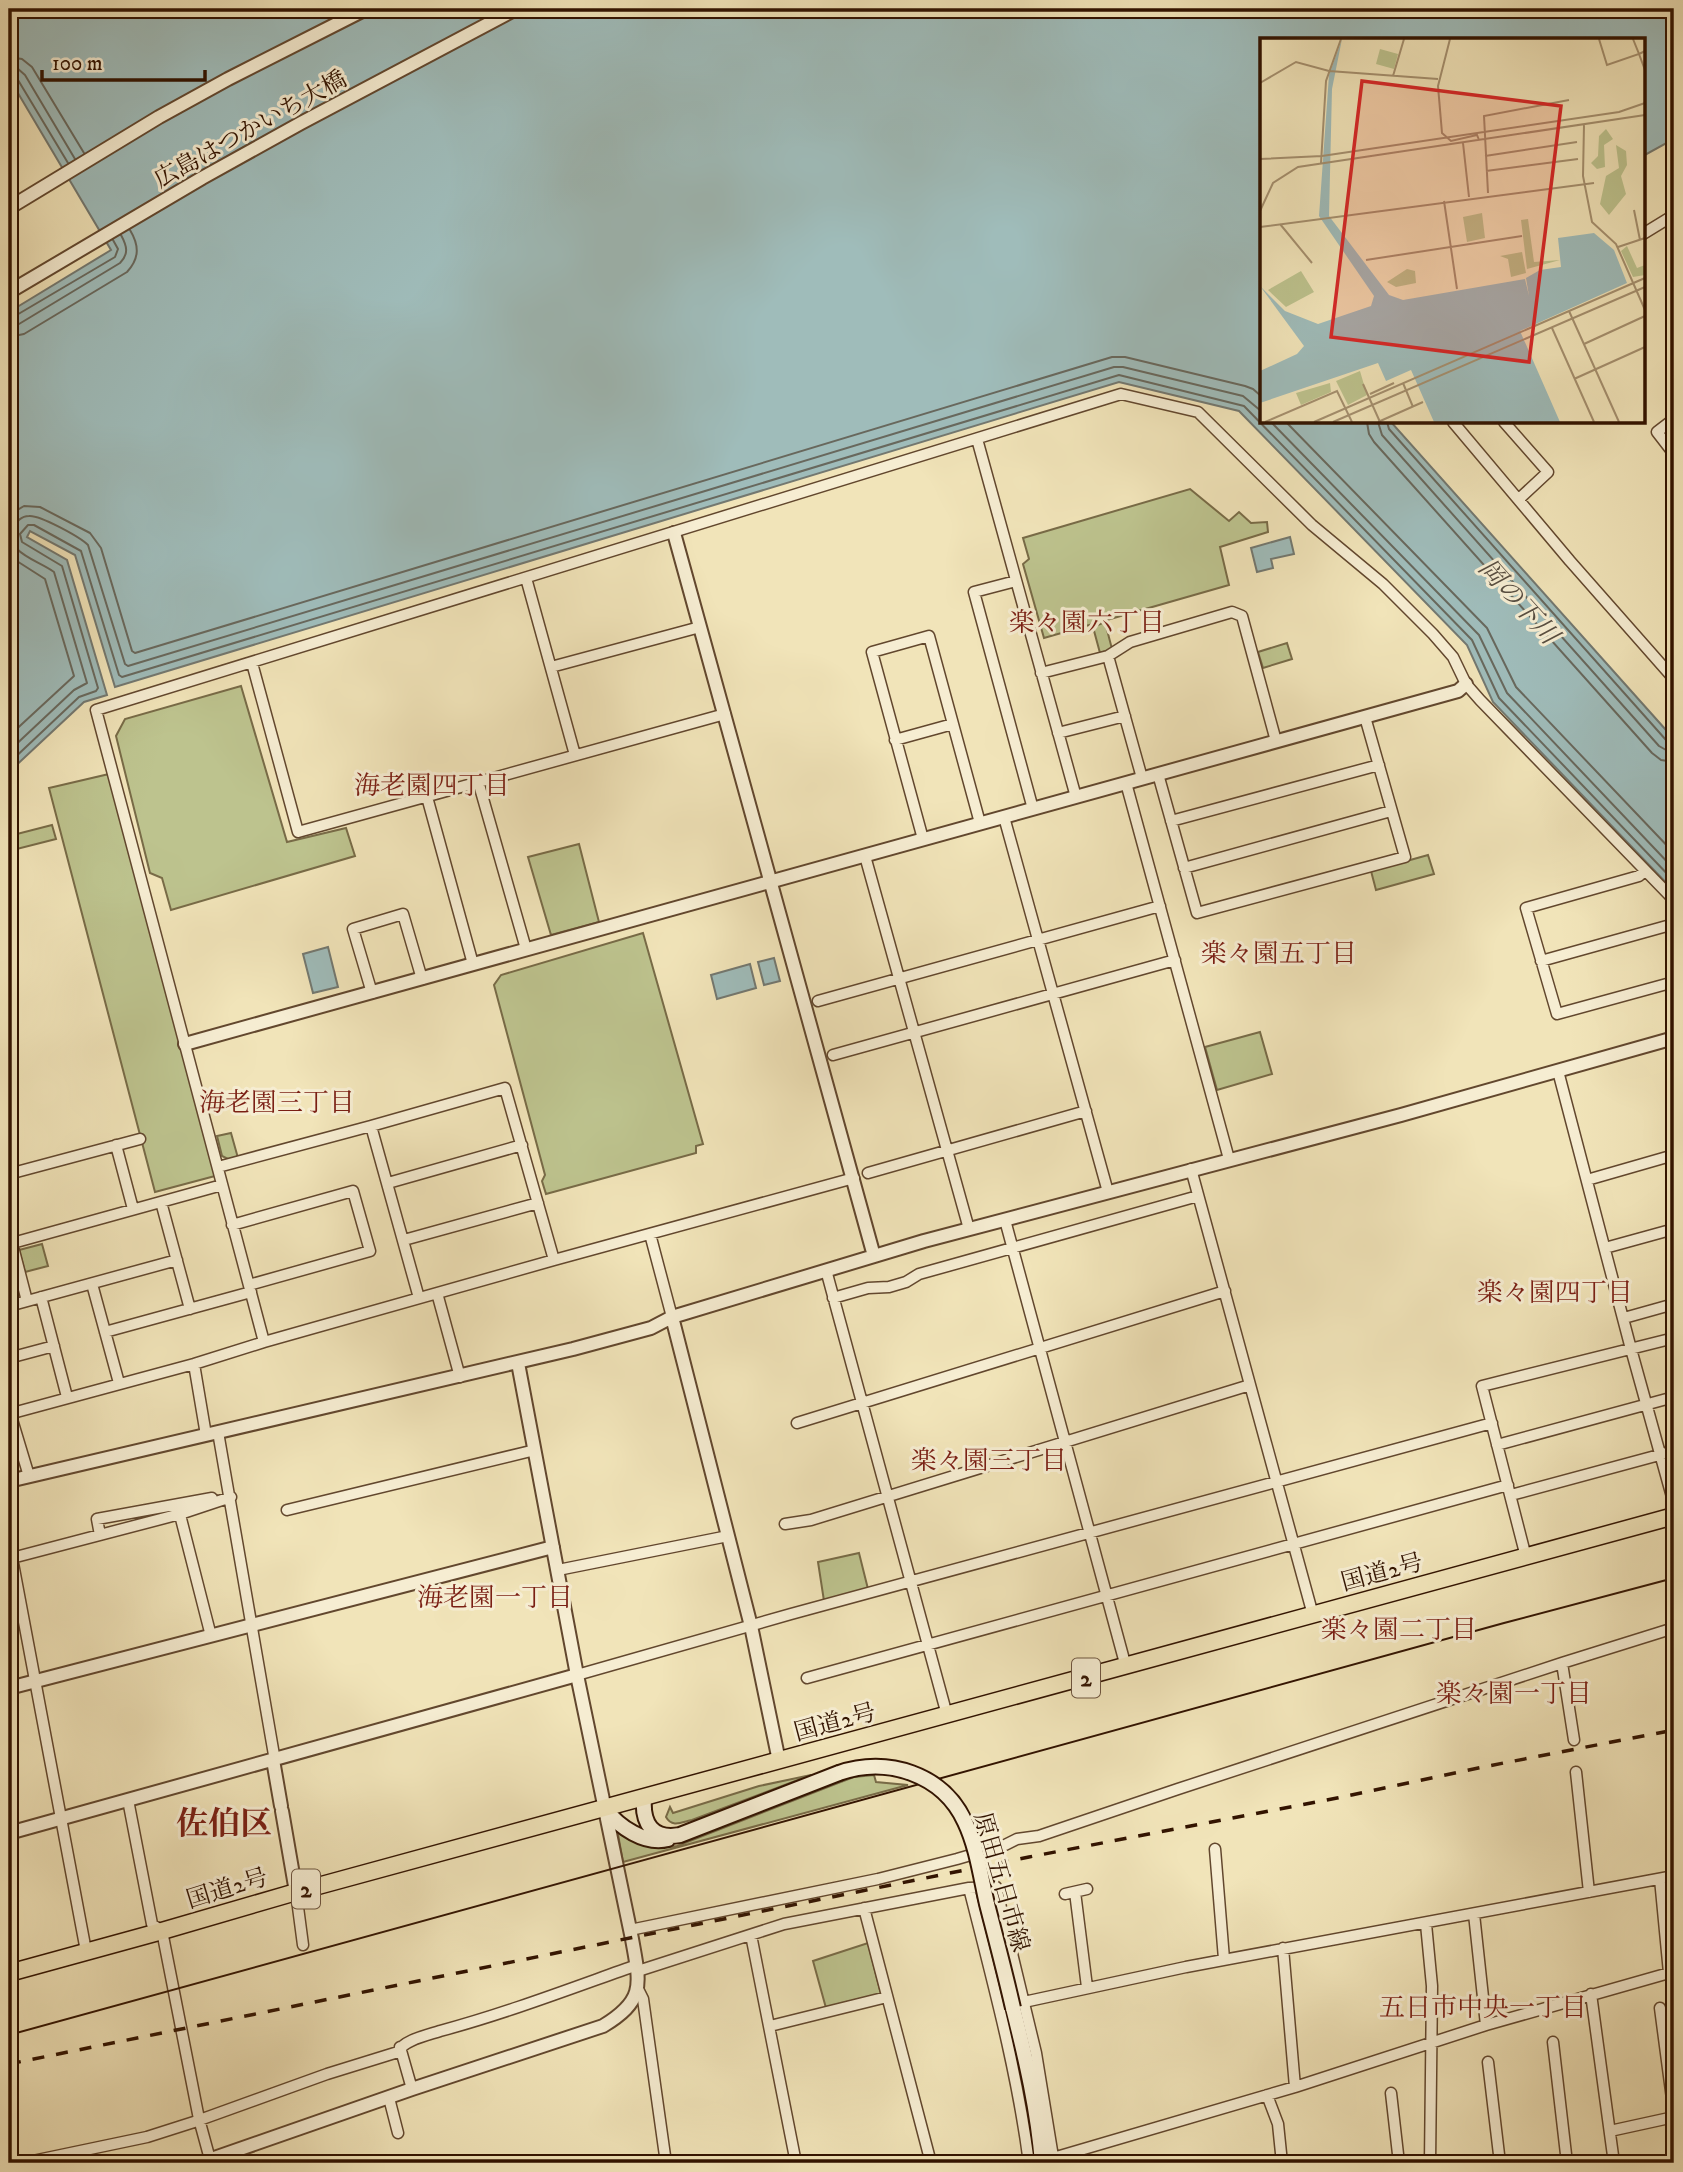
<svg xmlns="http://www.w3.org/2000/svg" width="1683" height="2172" viewBox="0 0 1683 2172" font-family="'IM FELL DW Pica','Noto Serif JP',serif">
<rect width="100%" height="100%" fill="#f1e4b9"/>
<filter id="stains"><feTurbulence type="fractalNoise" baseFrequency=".00286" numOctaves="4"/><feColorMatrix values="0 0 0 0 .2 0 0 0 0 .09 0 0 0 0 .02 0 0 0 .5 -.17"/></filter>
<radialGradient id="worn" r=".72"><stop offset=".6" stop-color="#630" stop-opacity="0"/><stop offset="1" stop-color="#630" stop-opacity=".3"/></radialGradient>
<path fill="#bdc38e" stroke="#786b47" stroke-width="2" d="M1190,489L1229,521L1239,512L1251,523L1267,522L1268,532L1220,547L1229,585L1044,638L1023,564L1029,559L1023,538Z
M1105,622L1112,649L1100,653L1093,627Z
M1287,643L1292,659L1263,668L1258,652Z
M241,686L287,842L346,828L355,856L171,910L162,878L150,873L116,736L125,719Z
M109,774L215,1176L155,1192L49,788Z
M52,825L56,839L9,851V836Z
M579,844L599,922L551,935L528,857Z
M1428,855L1434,874L1376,890L1371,871Z
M643,933L703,1144L696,1146V1153L546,1194L542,1181L545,1175L494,985L501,975Z
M1260,1032L1272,1074L1217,1090L1205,1047Z
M231,1133L238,1158L230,1160L222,1156L217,1136Z
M42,1244L48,1266L25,1272L19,1250Z
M859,1553L868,1589L824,1601L818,1562Z
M811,1775L692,1820C682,1822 672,1828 666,1817L670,1807L673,1813L759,1786Z
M874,1775L876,1782L908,1785L623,1862L617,1829C639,1841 652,1850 677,1846L838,1783L854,1777Z
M868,1943L881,1994L826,2008L813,1961Z"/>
<path fill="#9fbcba" stroke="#737870" stroke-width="2" d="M9,9H1674V139L1643,156V40H1261V422H1391L1674,739V891L1493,702L1467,645L1239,411L1119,382L115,687L75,555L30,531L27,537L67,560L107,695L84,702L9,772V312L111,250L9,78Z
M1290,537L1294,554L1271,559L1273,568L1257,572L1251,548Z
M328,947L338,987L313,993L303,954Z
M774,958L780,981L764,985L758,962Z
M750,964L756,988L717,999L711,975Z"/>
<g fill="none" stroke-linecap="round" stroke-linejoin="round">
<path stroke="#68685d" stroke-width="2" d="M9,57L22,59L32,67L84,153
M9,67L17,68L25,75L75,159
M9,76L18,80L68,163
M9,317L15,316L115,257L118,249L113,240
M9,326L19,324L120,263C129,254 127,246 121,235
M9,337L24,334L127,272C140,258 139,245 130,230
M1271,422L1479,635L1507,693L1674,869
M1286,422L1487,628L1516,687L1674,853
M1367,422L1369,434L1374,442L1652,753L1661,760L1674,762
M1378,422L1382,435L1659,746L1666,750L1674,752
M1387,422L1389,429L1666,740L1674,743
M9,515L24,506L40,507L90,533L101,548L132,651L135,653L1112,357H1125L1245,386L1253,389L1261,396
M9,556L45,579L74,676L9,736
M9,751L74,690L87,683L54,572C43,564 27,559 17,549C6,538 14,516 29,516C40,515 80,537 88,545L125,664L128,666L1114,367H1123L1243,396L1261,411
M9,763L79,697L96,691L98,688L62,566L22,542L20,534L28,525H34L81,551L119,675L122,677L1119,375L1244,406L1472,640L1499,698L1674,881"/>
<defs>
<path id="minor" d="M1643,234L1674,215
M1674,419L1657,432L1674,454
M1453,422L1570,561L1674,679
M1504,422L1548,472L1519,499
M977,439L1076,797
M526,578L575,755
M1016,581L974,592L1033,809
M1108,656L1142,778
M252,663L298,832L725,714
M551,667L700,627
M1041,673L1108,656L1130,642L1232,612L1242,616L1276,741
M1058,733L1125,716
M895,740L953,724
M1158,774L1197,913L1405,857L1365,717
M478,781L526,949
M1126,783L1229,1159
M427,797L473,964
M1004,817L1108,1192
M1171,821L1379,765
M923,839L872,652L929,636L980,823
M865,856L969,1229
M1184,868L1391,811
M1645,870L1639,876L1526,908L1557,1014L1674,982
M1541,961L1674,924
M372,993L353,929L403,914L422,979
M818,1001L1160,906
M833,1055L1175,960
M1558,1071L1631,1349L1674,1504
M116,1145L133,1209
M218,1167L371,1126
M1191,1169L1313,1615
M868,1173L1086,1111
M9,1174L140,1139
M1587,1180L1674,1155
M388,1183L522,1145
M161,1202L190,1309
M1005,1220L1126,1667
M232,1225L353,1191L370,1251L249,1285
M650,1234L672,1317
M404,1240L538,1203
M12,1243L27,1301
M9,1244L222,1185
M1605,1248L1674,1229
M826,1270L947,1715
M92,1284L119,1383
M437,1293L460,1377
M41,1297L67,1397
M419,1298L371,1126L505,1088L554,1260
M833,1298L868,1288L889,1287L906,1282L919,1274L1198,1196
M9,1306L177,1260
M1624,1318L1674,1304
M105,1332L251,1292
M264,1342L96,710L1121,394L1198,412L1312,525L1383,584L1433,634L1453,657L1466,684L1480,700L1674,900
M9,1358L54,1346
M194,1364L206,1435
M10,1413L29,1476
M9,1414L194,1364L264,1342L554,1260L854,1178
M797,1423L1225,1291
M218,1432L274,1755L273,1760
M1497,1445L1674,1397
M1511,1495L1674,1451
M178,1507L211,1636
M287,1510L535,1450
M785,1524L811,1520L1250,1385
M100,1535L97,1519L212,1498
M1526,1557L1482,1386L1674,1338
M558,1570L728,1536
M1562,1663L1574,1740
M577,1675L791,1614L1492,1423
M807,1678L1508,1485
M1576,1772L1589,1892
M128,1800L152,1924L162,1931L199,2119L211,2163
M1215,1849L1224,1959
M969,1888C992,1979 1017,2070 1029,2163
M296,1892L303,1945
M1075,1892L1087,1987
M1065,1894L1087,1889
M864,1908L931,2163
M1474,1914L1486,2025
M1426,1924L1432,1986L1430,2163
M630,1930L878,1879L957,1859L1005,1845L1017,1839L1039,1836L1178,1789L1562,1663L1674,1628
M751,1935L796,2163
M1283,1948L1295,2087
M86,1951L12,1558L180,1514L231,1497
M638,1971L784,1924L969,1888L996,1887L1036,2053L1054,2163
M637,1987L643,1999L666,2163
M1591,1994L1614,2163
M1024,2002L1186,1967L1674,1876
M1660,2008L1674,2114
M770,2026L887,1997
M1553,2042L1567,2163
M400,2047L412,2089
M1488,2062L1500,2163
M1391,2093L1399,2163
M1267,2095L1278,2124L1282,2163
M389,2098L398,2133
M1610,2131L1674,2117
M1053,2158L1295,2087L1486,2025L1669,1973L1660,1879
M23,2163L147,2137L194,2122L327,2074L398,2052C403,2040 428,2035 440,2031C507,2013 572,1988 637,1965"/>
<path id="tertiary" d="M9,208L159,117L228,79L366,9
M9,292L202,178L301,123L516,9
M674,533L874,1256
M185,1044L1458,691L1466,684
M672,1317L751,1626L779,1761
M9,1481L573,1349L651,1328L672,1317L924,1241L1401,1115L1674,1038
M9,1688L553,1547
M273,1760L281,1806
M282,1811L296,1892
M9,1833L577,1675
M200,2163L412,2089L603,2026C646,2000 640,1984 632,1939L577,1675L518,1363"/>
<path id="secondary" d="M644,1798C642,1823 652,1840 680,1835L839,1773
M605,1809C619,1827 645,1845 668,1839
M1013,2008C1026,2059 1038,2111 1042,2163"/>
<path id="trunk" d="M9,1973L162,1931L296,1892L1674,1516"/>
</defs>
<use href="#minor" stroke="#62472e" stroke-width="13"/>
<use href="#tertiary" stroke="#62472e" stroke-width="16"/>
<use href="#secondary" stroke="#321300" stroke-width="18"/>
<use href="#trunk" stroke="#321300" stroke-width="19"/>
<use href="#minor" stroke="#f6edd2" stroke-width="10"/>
<use href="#tertiary" stroke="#f6edd2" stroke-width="12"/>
<use href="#secondary" stroke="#f6edd2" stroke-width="14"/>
<use href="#trunk" stroke="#f1e4b9" stroke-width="16"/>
<path stroke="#321300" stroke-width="2" d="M9,2035L1504,1623L1674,1578"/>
<path stroke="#321300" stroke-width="3.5" stroke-dasharray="12 12" stroke-linecap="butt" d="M9,2064L1029,1857L1337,1798L1483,1767L1674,1730"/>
<defs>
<path id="secondary-bridge" d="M839,1773C887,1756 943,1774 965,1822C977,1847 981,1878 987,1904C996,1939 1005,1973 1013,2008"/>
</defs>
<use href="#secondary-bridge" stroke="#321300" stroke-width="18" stroke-linecap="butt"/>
<use href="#secondary-bridge" stroke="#f6edd2" stroke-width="14"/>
</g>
<g text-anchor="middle" stroke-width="6" stroke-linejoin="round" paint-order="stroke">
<g fill="#f6edd2" stroke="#6d543f" stroke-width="2">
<rect x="1072" y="1658.5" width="28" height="39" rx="5"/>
<rect x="292" y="1869.5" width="28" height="39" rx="5"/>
</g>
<g font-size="23" font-weight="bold" fill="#321300">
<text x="1086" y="1686">2</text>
<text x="306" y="1897">2</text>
</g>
<g font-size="24" fill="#321300" stroke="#f6edd2">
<text transform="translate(250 129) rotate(-29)" y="8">広島はつかいち大橋</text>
<text transform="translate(1382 1572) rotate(-15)" y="8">国道2号</text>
<text transform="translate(835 1722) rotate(-15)" y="8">国道2号</text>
<text transform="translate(1002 1882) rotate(74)" y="8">原田五日市線</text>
<text transform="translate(227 1888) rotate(-17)" y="8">国道2号</text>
</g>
<g font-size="26" font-style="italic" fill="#584e41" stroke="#f6edd2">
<text transform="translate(1519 601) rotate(48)" y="9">岡の下川</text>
</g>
<g font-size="26" fill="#7a1f14" stroke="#f6edd2">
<text x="1087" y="631">楽々園六丁目</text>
<text x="432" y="794">海老園四丁目</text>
<text x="1279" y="962">楽々園五丁目</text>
<text x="277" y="1111">海老園三丁目</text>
<text x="1555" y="1301">楽々園四丁目</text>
<text x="989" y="1469">楽々園三丁目</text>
<text x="495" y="1606">海老園一丁目</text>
<text x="1399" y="1638">楽々園二丁目</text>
<text x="1514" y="1702">楽々園一丁目</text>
<text x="1483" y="2016">五日市中央一丁目</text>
</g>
<g font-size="32" font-weight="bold" fill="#7a1f14" stroke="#f6edd2">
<text x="224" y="1834">佐伯区</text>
</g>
</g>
<g transform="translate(1260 38)">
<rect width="385" height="385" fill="#f1e4b9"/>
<path d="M120,11L138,16L134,31L116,26ZM346,91L353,101L344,107L345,129L337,131L331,125L338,118L339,98ZM356,107L366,113L367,127L361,138L366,156L349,177L340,166L346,138L359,130ZM222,175L225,200L207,204L203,179ZM268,181L274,224L300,222L267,231L261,182ZM367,208L377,230L385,227V237L373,239L361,213ZM262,214L266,235L251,239L248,221L240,218ZM147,231L155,233L156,245L136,249L127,244ZM41,233L54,254L26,269L8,252ZM100,333L107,357L88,367L76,343ZM70,345L71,354L41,367L36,355Z" fill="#bdc38e"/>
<path d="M82,1L72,51L69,178L129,257L143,262L265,241L269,258L266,240L280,232L301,229L298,200L334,195L354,212L367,245L260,293L300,384H174L151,332L126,343L118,325L0,365V333L37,316L44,308L0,248L25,273L58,286L111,268L114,258L59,178L69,37Z" fill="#9fbcba"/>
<path fill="none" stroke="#a5906f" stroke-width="2" d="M190,1L178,48L182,95L191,103L217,97L219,102M339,1L347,27L379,16L373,1M385,13L379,16L385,32M133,38L144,1M0,45L36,24L69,33L178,41M324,87L323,138L332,184L356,206L385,272M203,105L209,159M225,118L317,104M0,121L62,118L359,74L385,65M61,125L66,43L81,1M226,133L318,121M228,155L224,78L309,62M184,163L197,251M374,172L380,202M0,173L13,145L38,129L385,77M20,186L52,225M0,189L334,145M358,209L385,200M106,222L262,198M309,273L359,384M292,290L334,384M324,306L385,278M314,341L385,309M143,345L153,369M103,346L120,384M110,356L134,345M5,384L77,353L92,384M54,384L385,240M73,384L385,249M118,384L163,364"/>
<path fill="#d62828" fill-opacity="0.15" stroke="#d62828" stroke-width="3.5" d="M102,43L301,68L269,324L71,299Z"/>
<rect width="385" height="385" fill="none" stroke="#321300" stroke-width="3.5"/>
</g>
<rect width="1683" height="2172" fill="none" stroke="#f1e4b9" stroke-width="35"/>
<rect x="10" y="10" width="1662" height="2151" fill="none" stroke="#321300" stroke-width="3.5"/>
<rect x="18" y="18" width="1648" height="2137" fill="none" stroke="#321300" stroke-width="2"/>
<path d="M42 70v10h163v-10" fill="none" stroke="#321300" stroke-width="3.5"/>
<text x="52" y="70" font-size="21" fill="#321300" stroke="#f6edd2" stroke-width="5" paint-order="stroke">100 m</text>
<rect width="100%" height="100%" filter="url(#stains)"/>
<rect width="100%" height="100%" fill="url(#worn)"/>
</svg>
